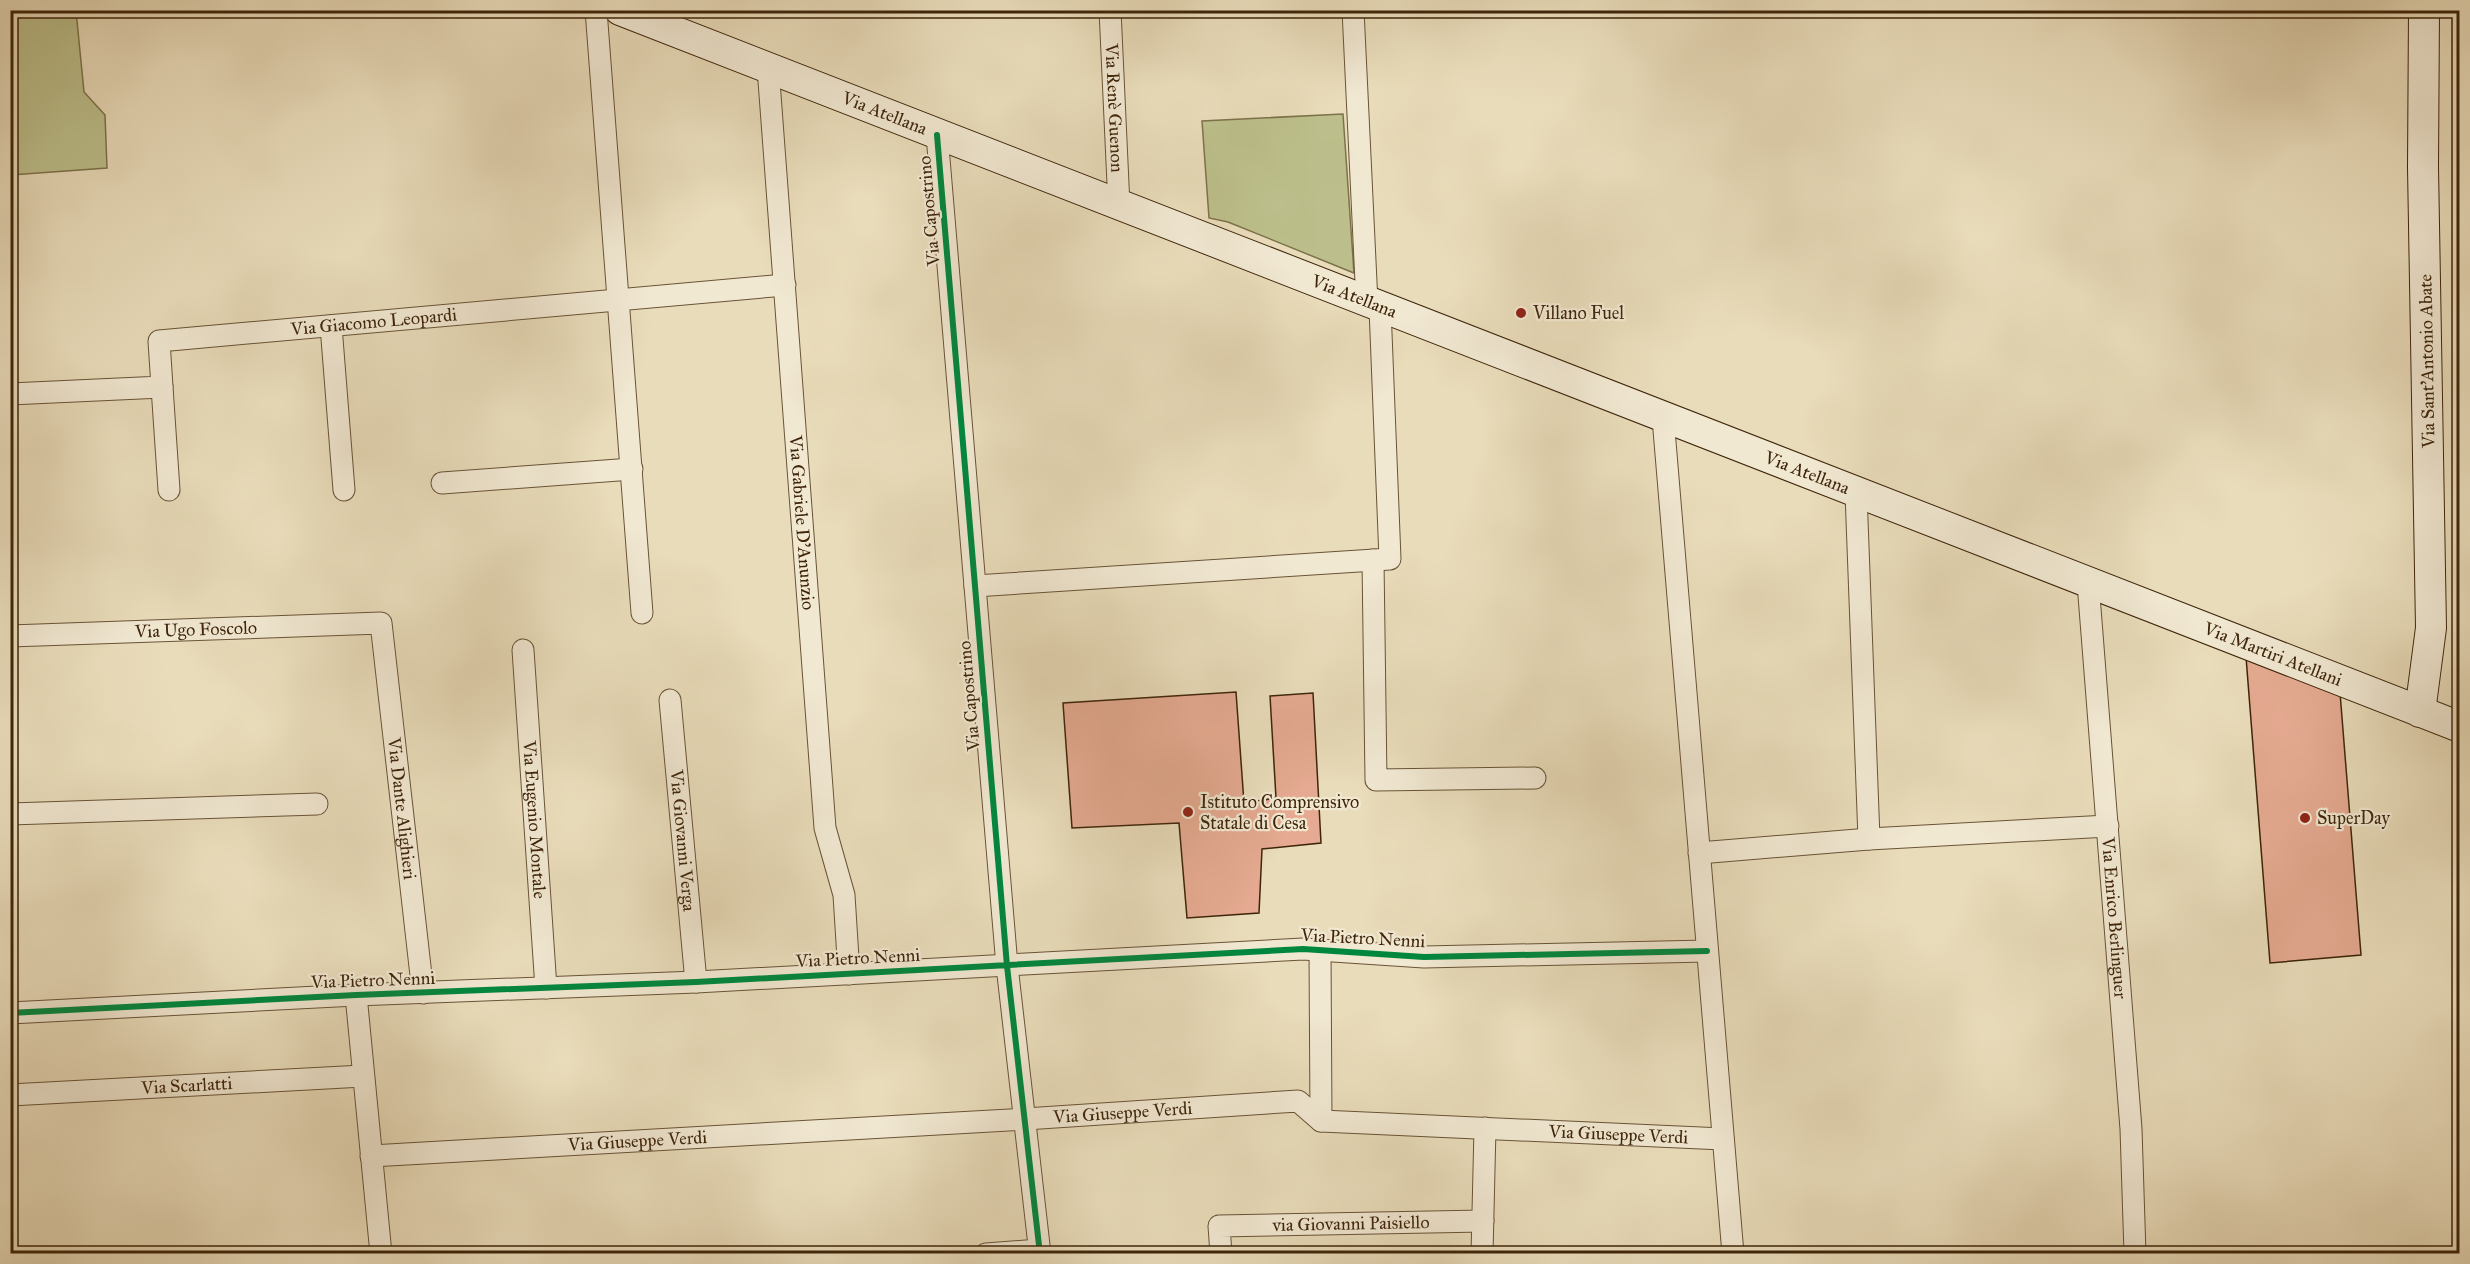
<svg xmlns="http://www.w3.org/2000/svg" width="2470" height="1264" viewBox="0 0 2470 1264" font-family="'IM FELL Great Primer',serif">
<rect width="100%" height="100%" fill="#e9dcba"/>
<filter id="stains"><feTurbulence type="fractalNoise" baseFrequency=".00333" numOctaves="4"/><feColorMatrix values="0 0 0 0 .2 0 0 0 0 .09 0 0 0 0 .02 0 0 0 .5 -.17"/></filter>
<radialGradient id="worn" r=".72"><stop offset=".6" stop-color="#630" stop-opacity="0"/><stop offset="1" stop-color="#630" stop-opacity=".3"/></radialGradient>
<path fill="#bcbf8b" stroke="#7d724a" stroke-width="1.5" d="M11,10L76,11L84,92L105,115L107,168L11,175Z
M1343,114L1354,273L1228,222L1209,218L1202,121Z"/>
<path fill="#e5aa91" stroke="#3e250a" stroke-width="1.5" d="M2245,644L2339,680L2361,955L2270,963Z
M1236,692L1244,803L1276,798L1270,696L1313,693L1321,843L1262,849L1259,913L1187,918L1179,823L1072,828L1063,703Z"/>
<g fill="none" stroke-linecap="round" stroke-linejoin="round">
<defs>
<g id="street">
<path d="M596,10L642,613"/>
<path id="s1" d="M1110,10L1119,206"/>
<path d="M1353,10L1367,303"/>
<path id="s2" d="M768,68L825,828L844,895L849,974"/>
<path d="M937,135L1007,966L1040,1254"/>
<path d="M331,326L344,490"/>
<path d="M162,387L169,490"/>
<path id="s3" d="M10,394L162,387L159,341L785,285"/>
<path d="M1663,418L1733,1254"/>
<path d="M442,483L632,469"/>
<path d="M1856,493L1869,839"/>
<path d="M1373,560L1376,780L1535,778"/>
<path id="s4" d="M2088,583L2131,1129L2135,1254"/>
<path d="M975,586L1390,559L1380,308"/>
<path id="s5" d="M10,636L381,623L423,993"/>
<path id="s6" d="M523,650L546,988"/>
<path id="s7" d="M670,700L696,982"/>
<path d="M10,814L317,804"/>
<path d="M1699,853L1869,839L2108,826"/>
<path d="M1320,950L1321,1121"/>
<path d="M356,995L381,1254"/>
<path d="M10,1013L356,995L696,982L1303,949L1424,957L1707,951"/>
<path id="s8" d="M10,1095L363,1076"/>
<path id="s9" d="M371,1156L1025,1119L1298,1101L1321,1121L1723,1139"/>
<path d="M986,1254L1039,1250"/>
<path id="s10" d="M1221,1254L1219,1226L1483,1221"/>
<path d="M1482,1254L1485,1128"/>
</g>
<g id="secondary">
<path id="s11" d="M620,10L2460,727"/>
<path d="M2420,712L2431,628L2423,167L2424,10"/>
</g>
</defs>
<use href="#street" stroke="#695336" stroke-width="23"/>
<use href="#secondary" stroke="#3e250a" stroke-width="32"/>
<use href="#street" stroke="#f1e8d2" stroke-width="21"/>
<use href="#secondary" stroke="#f1e8d2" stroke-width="30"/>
<defs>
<path id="cycleway" d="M937,135L1007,966L1040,1254
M10,1013L356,995L696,982L1303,949L1424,957L1707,951"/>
</defs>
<use href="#cycleway" stroke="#f1e8d2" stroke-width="10"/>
<use href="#cycleway" stroke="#00873e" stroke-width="6"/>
</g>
<g fill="#8f2418" stroke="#f1e8d2" stroke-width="2">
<circle cx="1521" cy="313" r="6"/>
<circle cx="1188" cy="812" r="6"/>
<circle cx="2305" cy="818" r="6"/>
</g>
<g text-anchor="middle" stroke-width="4.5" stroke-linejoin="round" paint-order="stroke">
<g font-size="18" fill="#3e250a" stroke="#f1e8d2">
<text dy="6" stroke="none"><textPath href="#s1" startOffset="98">Via Renè Guenon</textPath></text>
<text dy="6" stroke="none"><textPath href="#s11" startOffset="284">Via Atellana</textPath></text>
<text transform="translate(929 211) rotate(-95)" y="6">Via Capostrino</text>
<text dy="6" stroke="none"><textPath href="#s11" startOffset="788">Via Atellana</textPath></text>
<text dy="6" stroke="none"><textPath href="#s3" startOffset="414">Via Giacomo Leopardi</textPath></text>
<text transform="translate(2427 361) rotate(-91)" y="6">Via Sant'Antonio Abate</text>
<text dy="6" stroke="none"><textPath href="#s11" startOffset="1274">Via Atellana</textPath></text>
<text dy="6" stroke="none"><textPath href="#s2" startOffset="456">Via Gabriele D'Anunzio</textPath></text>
<text dy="6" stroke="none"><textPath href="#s5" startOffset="186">Via Ugo Foscolo</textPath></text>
<text dy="6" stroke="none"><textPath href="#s11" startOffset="1774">Via Martiri Atellani</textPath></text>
<text transform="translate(969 696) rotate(-95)" y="6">Via Capostrino</text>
<text dy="6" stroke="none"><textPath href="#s5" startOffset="558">Via Dante Alighieri</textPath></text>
<text dy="6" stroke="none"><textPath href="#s6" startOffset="170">Via Eugenio Montale</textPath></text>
<text dy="6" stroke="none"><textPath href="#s7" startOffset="141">Via Giovanni Verga</textPath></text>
<text dy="6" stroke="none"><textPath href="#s4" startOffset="336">Via Enrico Berlinguer</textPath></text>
<text transform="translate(1363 938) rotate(3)" y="6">Via Pietro Nenni</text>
<text transform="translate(858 958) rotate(-3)" y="6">Via Pietro Nenni</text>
<text transform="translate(373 980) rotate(-2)" y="6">Via Pietro Nenni</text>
<text dy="6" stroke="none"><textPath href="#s8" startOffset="177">Via Scarlatti</textPath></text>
<text dy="6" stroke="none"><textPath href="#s9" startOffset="753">Via Giuseppe Verdi</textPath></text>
<text dy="6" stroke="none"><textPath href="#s9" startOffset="1257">Via Giuseppe Verdi</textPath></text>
<text dy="6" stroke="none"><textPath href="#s9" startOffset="267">Via Giuseppe Verdi</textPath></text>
<text dy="6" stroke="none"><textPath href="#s10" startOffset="160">via Giovanni Paisiello</textPath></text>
</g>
<g font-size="18" fill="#3e250a" stroke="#f1e8d2" text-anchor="start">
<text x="1533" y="319">Villano Fuel</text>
<text x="1200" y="808">Istituto Comprensivo<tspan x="1200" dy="21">Statale di Cesa</tspan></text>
<text x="2317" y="824">SuperDay</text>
</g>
</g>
<rect width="2470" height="1264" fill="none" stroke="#e9dcba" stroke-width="36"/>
<rect x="12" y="12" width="2446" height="1240" fill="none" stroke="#3e250a" stroke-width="3"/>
<rect x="18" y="18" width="2434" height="1228" fill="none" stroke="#3e250a" stroke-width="1.5"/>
<rect width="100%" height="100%" filter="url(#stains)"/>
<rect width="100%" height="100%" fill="url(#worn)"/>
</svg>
